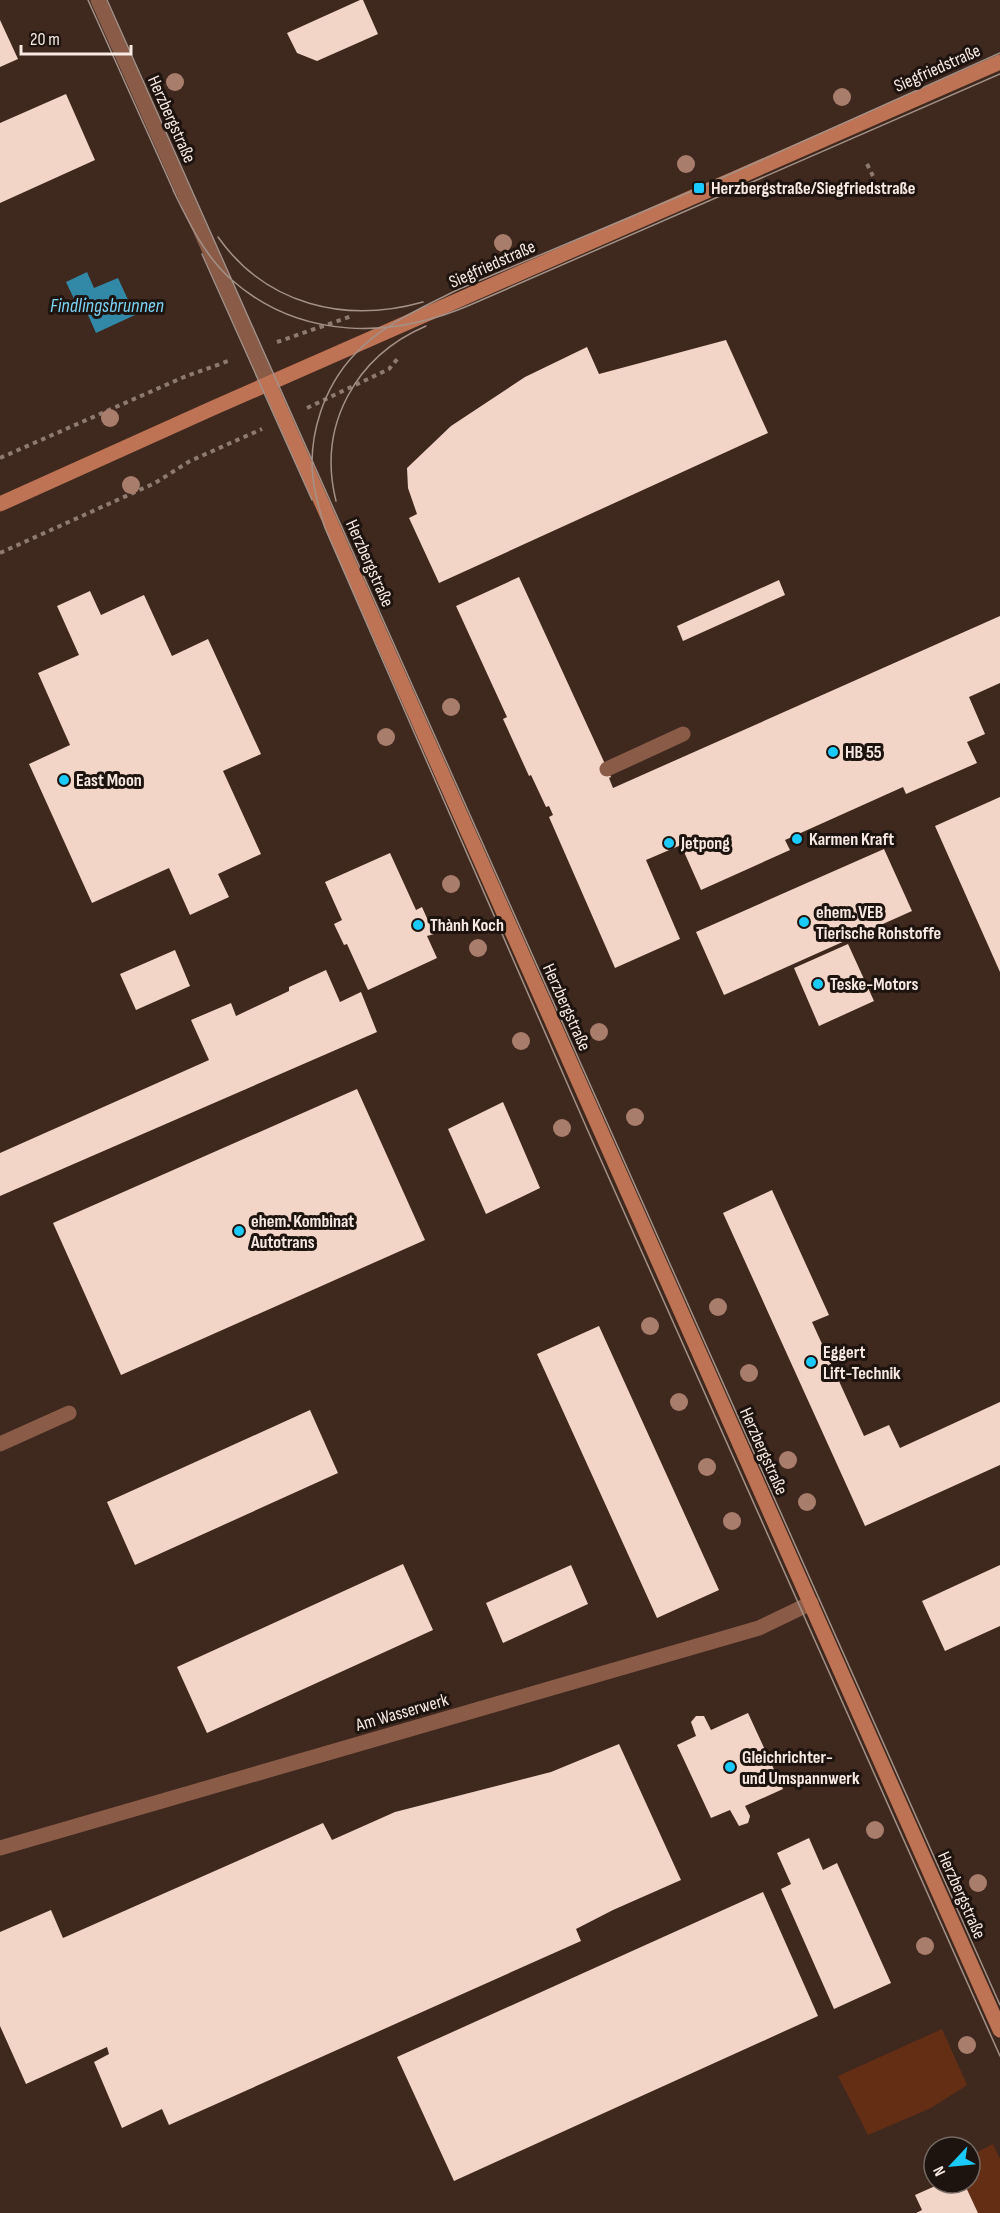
<svg xmlns="http://www.w3.org/2000/svg" width="1000" height="2213" viewBox="0 0 1000 2213" font-family="'Sofia Sans Condensed',sans-serif">
<rect width="100%" height="100%" fill="#3f281e"/>
<path fill="#642e15" d="M942,2029L967,2085L931,2108L868,2135L838,2076Z
M993,2144L1000,2159V2213H978L964,2183H970V2156Z"/>
<path fill="#3289a7" d="M87,272L94,288L118,278L135,315L96,333L81,299L75,301L66,282Z"/>
<path fill="#f3d5c8" d="M360,0H363L378,34L317,61L297,53L287,33Z
M0,20L18,59L0,67Z
M66,94L95,160L0,203V123Z
M726,340L768,433L439,583L409,518L417,514L408,488L407,468L451,426L525,377L587,347L599,374Z
M519,577L611,777L609,778L613,788L1000,616V683L969,697L985,734L967,742L977,763L906,794L903,787L785,840L790,850L701,890L681,845L646,860L680,939L615,968L549,817L553,815L549,806L546,807L531,775L529,776L503,719L507,717L456,606Z
M779,580L785,595L683,641L677,626Z
M90,591L101,615L144,595L172,656L208,639L261,754L223,771L261,854L218,874L229,897L190,915L169,868L92,903L29,764L70,745L38,673L79,655L57,606Z
M1000,797V972L935,826Z
M884,849L912,911L724,995L696,932Z
M390,853L416,910L422,907L434,934L427,936L437,958L368,990L347,944L344,945L334,924L342,920L325,882Z
M848,944L874,1001L819,1026L794,968Z
M175,950L190,986L136,1010L120,974Z
M326,970L340,1002L361,992L377,1032L0,1196V1153L209,1060L191,1020L231,1003L236,1016L289,991V987Z
M357,1089L425,1240L121,1375L53,1223Z
M503,1102L540,1188L486,1214L448,1129Z
M772,1190L829,1315L812,1322L864,1436L889,1425L900,1448L1000,1402V1465L865,1526L723,1213Z
M599,1326L719,1590L657,1618L537,1354Z
M310,1410L338,1473L135,1565L107,1502Z
M403,1564L433,1630L207,1733L177,1667Z
M571,1565L588,1604L503,1643L486,1603Z
M1000,1565V1626L945,1651L922,1601Z
M748,1713L783,1789L745,1806L750,1816L749,1820L748,1823L739,1826L730,1810L711,1818L677,1745L696,1736L691,1722L696,1716H704L711,1730Z
M619,1744L681,1880L613,1910L576,1929L581,1941L169,2125L162,2109L122,2128L94,2062L109,2054L107,2047L26,2084L0,2026V1932L51,1910L63,1938L323,1823L332,1840L395,1812L551,1772Z
M809,1838L823,1870L837,1863L891,1983L834,2009L781,1889L791,1884L777,1853Z
M763,1892L818,2016L454,2181L397,2057Z
M942,2183H964L978,2213H916L922,2210L915,2195Z"/>
<g fill="none" stroke-linecap="round" stroke-linejoin="round">
<path stroke="#8e7a71" stroke-width="4" stroke-dasharray="4.5 4.5" stroke-linecap="butt" d="M867,164L873,176
M277,342L352,316
M307,408L389,369L399,357
M0,458L184,377L231,360
M0,553L155,483L190,461L262,429"/>
<path stroke="#8a5c48" stroke-width="15" d="M607,769L683,734
M0,1444L69,1413"/>
<path stroke="#8a5c48" stroke-width="15" d="M98,0L269,384
M0,1848L759,1628L811,1603"/>
<path stroke="#bd7354" stroke-width="15" d="M269,384L1000,2030
M0,504L213,408L1000,62"/>
<path stroke="#a39188" stroke-width="1.5" d="M88,0L176,196
M107,0L1000,2005
M173,190C189,223 205,257 233,281C301,340 391,339 470,305L1000,74
M218,237C266,305 345,324 423,302
M202,254L312,500
M463,287C426,306 382,324 354,355C324,387 308,435 313,479C315,495 320,512 325,528L588,1131L1000,2056
M457,290L699,188L1000,53
M336,501C317,425 356,356 426,326"/>
</g>
<g fill="#a87d6c">
<circle cx="175" cy="82" r="9"/>
<circle cx="842" cy="97" r="9"/>
<circle cx="686" cy="164" r="9"/>
<circle cx="503" cy="243" r="9"/>
<circle cx="110" cy="418" r="9"/>
<circle cx="131" cy="485" r="9"/>
<circle cx="451" cy="707" r="9"/>
<circle cx="386" cy="737" r="9"/>
<circle cx="451" cy="884" r="9"/>
<circle cx="478" cy="948" r="9"/>
<circle cx="599" cy="1032" r="9"/>
<circle cx="521" cy="1041" r="9"/>
<circle cx="635" cy="1117" r="9"/>
<circle cx="562" cy="1128" r="9"/>
<circle cx="718" cy="1307" r="9"/>
<circle cx="650" cy="1326" r="9"/>
<circle cx="749" cy="1373" r="9"/>
<circle cx="679" cy="1402" r="9"/>
<circle cx="788" cy="1460" r="9"/>
<circle cx="707" cy="1467" r="9"/>
<circle cx="807" cy="1502" r="9"/>
<circle cx="732" cy="1521" r="9"/>
<circle cx="875" cy="1830" r="9"/>
<circle cx="978" cy="1883" r="9"/>
<circle cx="925" cy="1946" r="9"/>
<circle cx="967" cy="2045" r="9"/>
</g>
<g fill="#1bcafc" stroke="#1e140f" stroke-width="2">
<rect x="693" y="182" width="12" height="12" rx="3"/>
<circle cx="833" cy="752" r="6"/>
<circle cx="64" cy="780" r="6"/>
<circle cx="797" cy="839" r="6"/>
<circle cx="669" cy="843" r="6"/>
<circle cx="804" cy="922" r="6"/>
<circle cx="418" cy="925" r="6"/>
<circle cx="818" cy="984" r="6"/>
<circle cx="239" cy="1231" r="6"/>
<circle cx="811" cy="1362" r="6"/>
<circle cx="730" cy="1767" r="6"/>
</g>
<g text-anchor="middle" stroke-width="6" stroke-linejoin="round" paint-order="stroke">
<g font-size="18" fill="#f8e9e2" stroke="#1e140f">
<text transform="translate(937 68) rotate(-24)" y="6">Siegfriedstraße</text>
<text transform="translate(172 119) rotate(66)" y="6">Herzbergstraße</text>
<text transform="translate(492 264) rotate(-24)" y="6">Siegfriedstraße</text>
<text transform="translate(370 563) rotate(66)" y="6">Herzbergstraße</text>
<text transform="translate(567 1007) rotate(66)" y="6">Herzbergstraße</text>
<text transform="translate(764 1451) rotate(66)" y="6">Herzbergstraße</text>
<text transform="translate(402 1712) rotate(-16)" y="6">Am Wasserwerk</text>
<text transform="translate(962 1895) rotate(66)" y="6">Herzbergstraße</text>
</g>
<g font-size="18" font-weight="bold" fill="#f8e9e2" stroke="#1e140f" text-anchor="start">
<text x="711" y="194">Herzbergstraße/Siegfriedstraße</text>
<text x="845" y="758">HB 55</text>
<text x="76" y="786">East Moon</text>
<text x="809" y="845">Karmen Kraft</text>
<text x="681" y="849">Jetpong</text>
<text x="816" y="918">ehem. VEB<tspan x="816" dy="21">Tierische Rohstoffe</tspan></text>
<text x="430" y="931">Thành Koch</text>
<text x="830" y="990">Teske-Motors</text>
<text x="251" y="1227">ehem. Kombinat<tspan x="251" dy="21">Autotrans</tspan></text>
<text x="823" y="1358">Eggert<tspan x="823" dy="21">Lift-Technik</tspan></text>
<text x="742" y="1763">Gleichrichter-<tspan x="742" dy="21">und Umspannwerk</tspan></text>
</g>
<g font-size="20" font-style="italic" fill="#7bd4f6" stroke="#1e140f">
<text x="107" y="312">Findlingsbrunnen</text>
</g>
</g>
<g transform="translate(952 2165) rotate(244)"><circle r="28" fill="#1e140f" stroke="#756963" stroke-width="1.5"/>
<path d="M0-4.5L10 22L0 15L-10 22Z" fill="#1bcafc"/>
<text y="-9" font-size="16" font-weight="bold" text-anchor="middle" fill="#f8e9e2">N</text>
</g>
<path d="M21 45v9h110v-9" fill="none" stroke="#f8e9e2" stroke-width="3"/>
<text x="30" y="45" font-size="18" fill="#f8e9e2" stroke="#1e140f" stroke-width="4.5" paint-order="stroke">20 m</text>
</svg>
